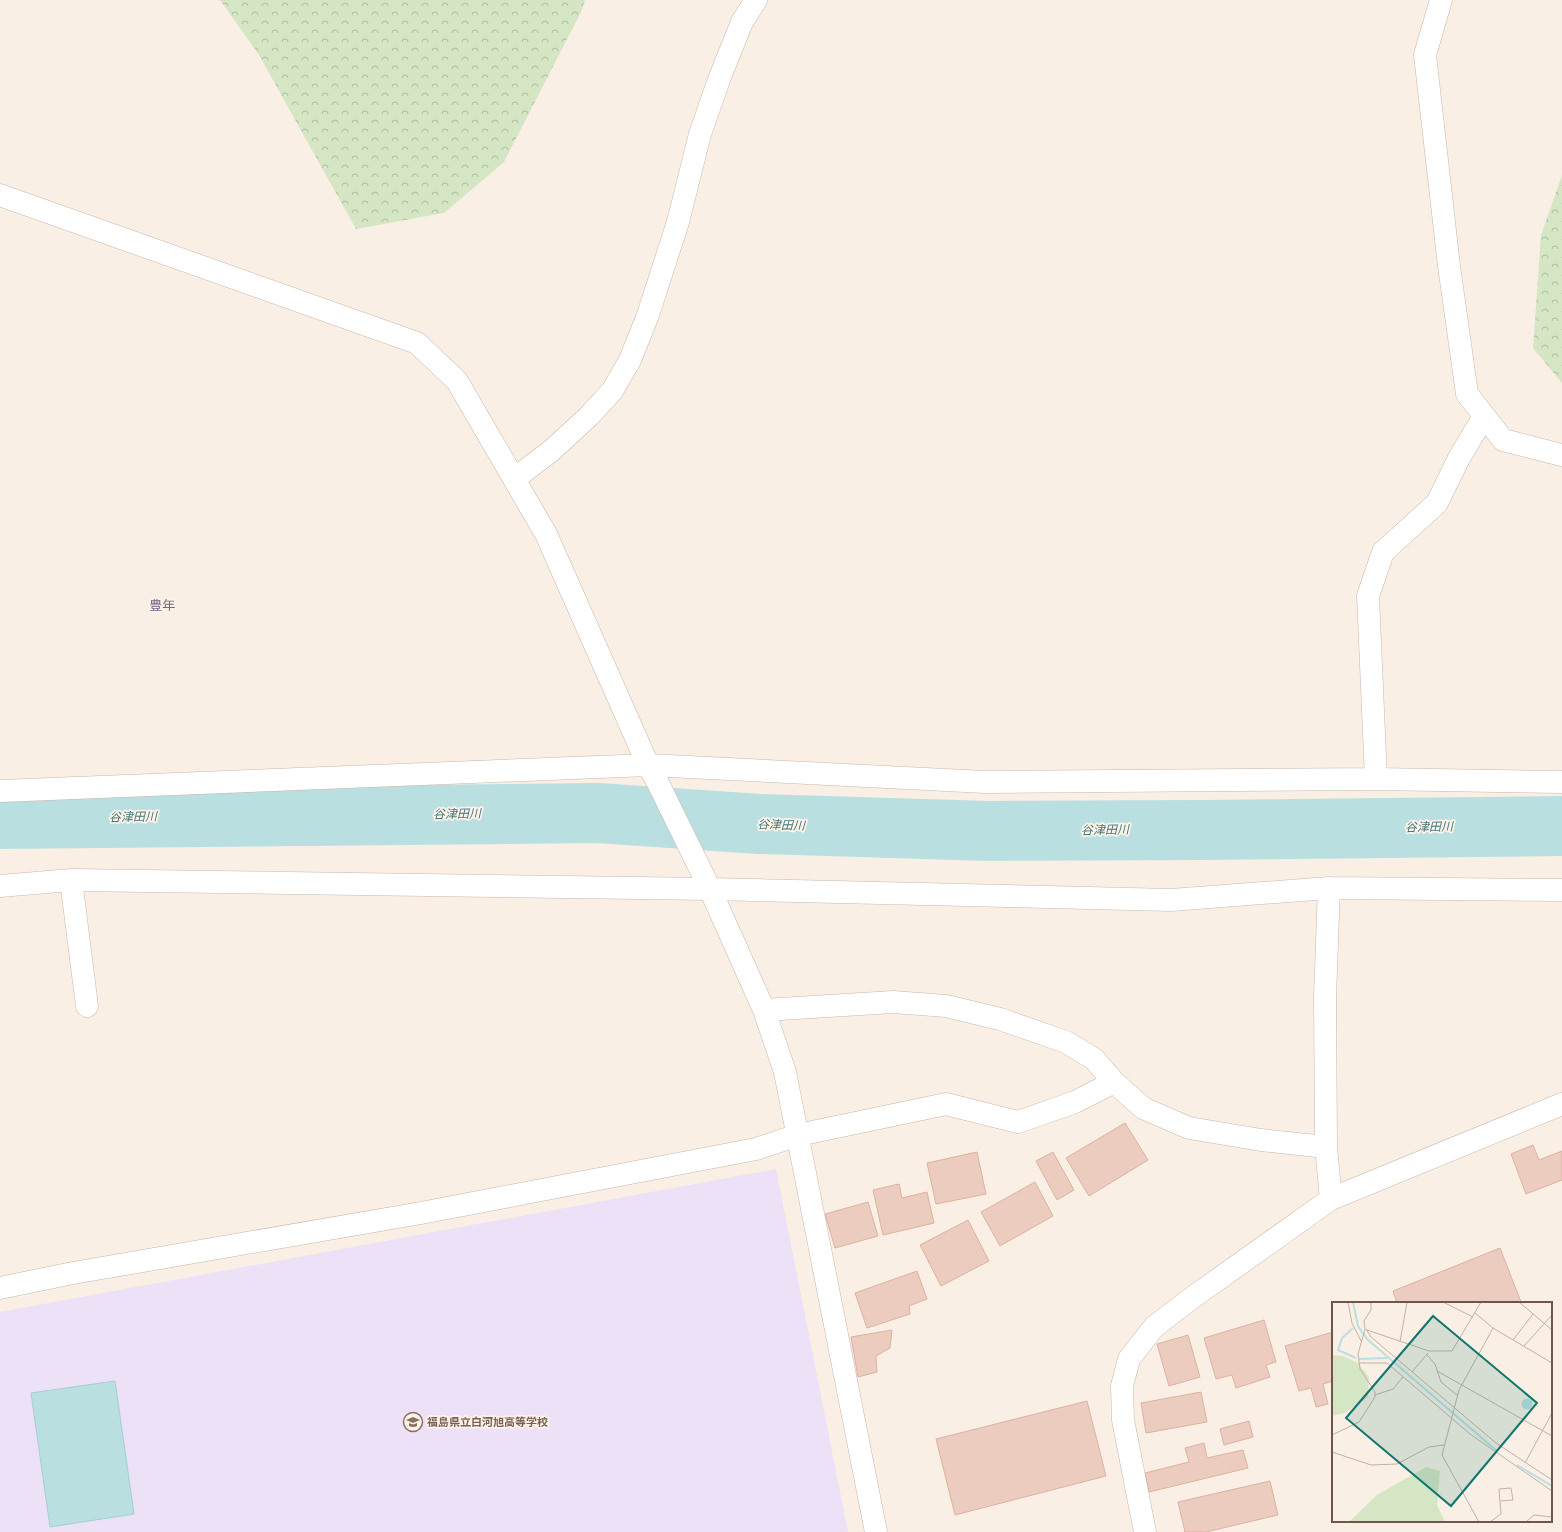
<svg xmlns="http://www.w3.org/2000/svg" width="1562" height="1532" viewBox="0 0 1562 1532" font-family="Poppins,'Noto Sans JP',sans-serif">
<defs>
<pattern id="forest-crowns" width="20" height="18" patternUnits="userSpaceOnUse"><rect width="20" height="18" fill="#d5e6c4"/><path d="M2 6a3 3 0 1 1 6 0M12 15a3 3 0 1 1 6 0" fill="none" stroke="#b1bda1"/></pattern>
</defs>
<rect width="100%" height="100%" fill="#faefe4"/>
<path fill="#ece1f6" d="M776,1169L848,1532H0V1312Z"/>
<path fill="url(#forest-crowns)" d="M220,0H585L581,12L504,162L444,213L356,229L259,55Z
M1562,175V383L1533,348L1541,235Z"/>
<path fill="#badfe1" stroke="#a2cfd2" d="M115,1381L134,1514L50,1527L31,1393Z"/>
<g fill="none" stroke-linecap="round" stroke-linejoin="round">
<path stroke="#badfe1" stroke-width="60" d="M0,819L598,813L759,824L989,831L1203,830L1562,826"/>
</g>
<path fill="#ecccbe" stroke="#ddb2a0" d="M1125,1123L1148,1160L1089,1196L1066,1158Z
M1533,1145L1539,1160L1562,1151V1180L1526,1194L1511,1154Z
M977,1152L986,1194L936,1204L927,1163Z
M1053,1152L1074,1190L1057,1200L1036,1161Z
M1035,1182L1053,1216L1000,1246L981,1212Z
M899,1184L902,1198L927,1192L934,1223L883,1235L873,1190Z
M868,1202L878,1236L835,1248L825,1214Z
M968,1220L989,1261L941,1286L920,1245Z
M1500,1248L1521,1302L1397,1303L1393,1291Z
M917,1271L927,1299L909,1306L910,1314L867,1328L855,1293Z
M1264,1320L1276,1362L1266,1365L1270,1377L1236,1388L1232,1375L1216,1379L1204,1338Z
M892,1330L890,1348L876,1356L877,1372L858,1377L851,1337Z
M1333,1332V1381L1323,1384L1328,1404L1316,1407L1311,1388L1299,1391L1285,1346Z
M1188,1335L1200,1377L1169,1386L1157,1344Z
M1201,1392L1207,1422L1146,1433L1141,1403Z
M1087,1401L1106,1476L955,1515L936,1439Z
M1249,1421L1253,1437L1224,1445L1220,1429Z
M1204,1443L1207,1458L1243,1450L1248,1468L1149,1492L1145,1473L1189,1462L1185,1448Z
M1270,1481L1278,1515L1206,1532H1185L1178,1502Z"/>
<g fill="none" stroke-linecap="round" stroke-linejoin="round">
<defs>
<path id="street" d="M1441,0L1425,55L1449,266L1467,394L1503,440L1562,455
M0,195L417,343L457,381L546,534L648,765L657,781L710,889L764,1010L785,1072L876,1532
M514,479L551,451L589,416L612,391L630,360L648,315L678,222L700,134L720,77L742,22L756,0
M1376,779L1368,596L1383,552L1437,503L1459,458L1484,416
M0,791L648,765L985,782L1376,779L1562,782
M71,880L87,1006
M0,886L71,880L710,889L1171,900L1329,888L1562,890
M1329,888L1325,997L1326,1147L1331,1199
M764,1010L893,1002L946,1006L1000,1019L1066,1042L1094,1059L1114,1082L1143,1108L1189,1128L1261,1140L1326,1147
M0,1288L73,1273L421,1213L756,1149L798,1135L946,1104L1018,1122L1075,1102L1114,1082
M1145,1532L1123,1420L1122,1386L1129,1359L1154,1327L1189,1300L1331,1199L1562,1104"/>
</defs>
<use href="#street" stroke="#c9b6ab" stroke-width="23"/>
<use href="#street" stroke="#fff" stroke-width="22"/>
</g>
<defs>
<symbol id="school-ring" viewBox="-11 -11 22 22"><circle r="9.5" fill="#fdf3e9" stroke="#8d6e63" stroke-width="1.5"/><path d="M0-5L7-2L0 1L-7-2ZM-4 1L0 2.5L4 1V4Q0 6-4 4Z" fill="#8d6e63"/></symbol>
</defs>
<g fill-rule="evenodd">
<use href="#school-ring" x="402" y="1411" width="22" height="22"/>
</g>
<g text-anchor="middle" stroke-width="3.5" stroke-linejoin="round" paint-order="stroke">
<g font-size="11" font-weight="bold" fill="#785e54" stroke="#fdf3e9" text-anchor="start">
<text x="427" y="1426">福島県立白河旭高等学校</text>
</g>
<g font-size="12" font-style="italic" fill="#45777b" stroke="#fdf3e9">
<text transform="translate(457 814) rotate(-1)" y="4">谷津田川</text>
<text transform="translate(133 817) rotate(-1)" y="4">谷津田川</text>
<text transform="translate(781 825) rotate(2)" y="4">谷津田川</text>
<text transform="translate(1429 827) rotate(-1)" y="4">谷津田川</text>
<text transform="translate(1105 830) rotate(-1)" y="4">谷津田川</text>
</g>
<g font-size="13" fill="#7a648c" stroke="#fdf3e9">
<text x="162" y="610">豊年</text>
</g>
</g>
<g transform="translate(1332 1302)">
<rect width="220" height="220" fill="#faefe4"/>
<path d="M0,53L11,54L26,61L37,75L36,95L13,111L0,114ZM94,165L108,169L105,203L113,220H17L45,193Z" fill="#d5e6c4"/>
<path d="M189.5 102a5.5 5.5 0 1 1 11 0a5.5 5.5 0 1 1-11 0Z" fill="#badfe1"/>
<path fill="none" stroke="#badfe1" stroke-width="2" d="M21,0L26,24L35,37L165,149M21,26L10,36L6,48L24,56M27,57L55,56M185,163L220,184"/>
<path fill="none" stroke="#c2b1a7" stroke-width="1" d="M16,0L20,21L29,39M111,0L141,15M187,0L220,28M143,11L161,26L220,61M34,27L39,35L164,141L220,178M35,28L97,49H120L149,0M181,38L201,12M68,40L75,0M192,44L220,13M95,53L103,62L109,80L125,93M27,61H55L138,132L220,189M105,69L220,134M80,70L96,51M43,93L61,87L71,75M0,133L27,120L43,95V90L28,67L26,52L33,27L32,19L39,8V0M0,150L39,163L65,162L97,145L112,143M193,161L220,111M147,220L110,153L127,88L161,26M158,220L169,212L167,187L179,186L181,198L169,199M194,220L202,213L220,215"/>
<path fill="#0f766e" fill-opacity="0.15" stroke="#0f766e" stroke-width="2" d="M101,14L205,101L119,204L14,116Z"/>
<rect width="220" height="220" fill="none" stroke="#6f554c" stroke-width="2"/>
</g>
</svg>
